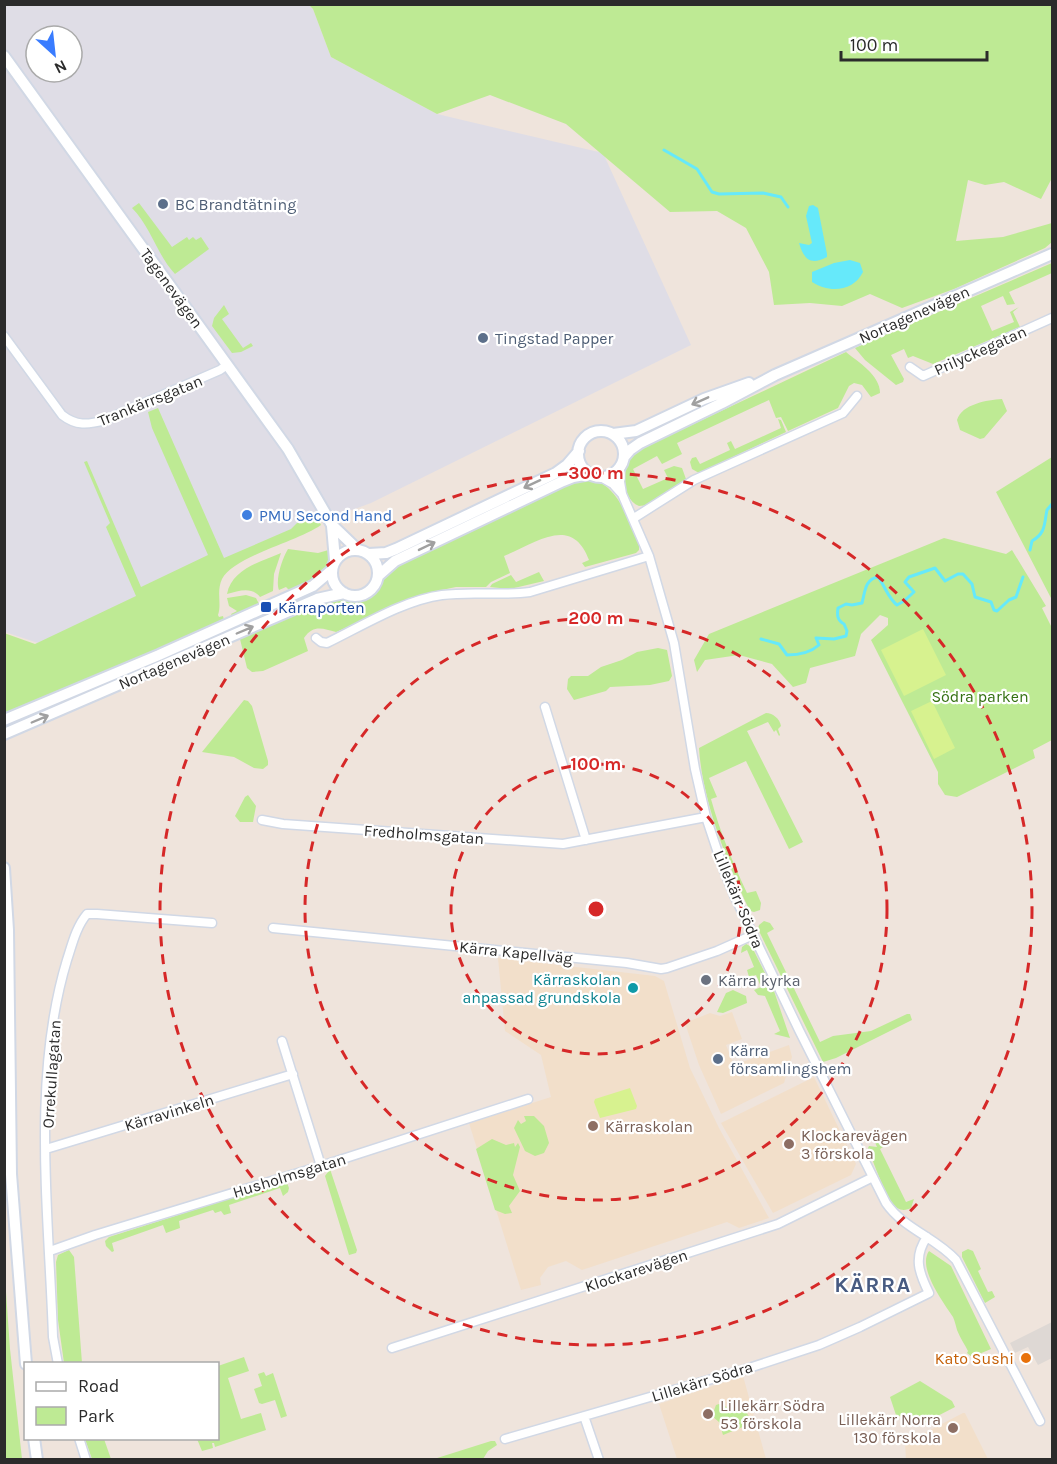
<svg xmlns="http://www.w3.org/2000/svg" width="1057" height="1464" viewBox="0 0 1057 1464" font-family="Karla,sans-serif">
<rect width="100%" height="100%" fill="#efe4dc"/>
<path fill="#dfdde6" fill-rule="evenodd" d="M5,5H309L313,9L331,57L437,114L603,153L691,345L371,503L311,525L38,643L5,632ZM36,36H72V72H36Z"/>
<path fill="#f2dfca" d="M498,958L655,976L664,981L690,1068L719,1128L769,1218L739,1228L727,1222L582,1270L566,1261L548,1267L540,1278L541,1285L521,1290L469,1123L551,1097L541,1055L505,1031Z
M732,1012L742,1039L726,1045L734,1065L789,1045L792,1057L784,1083L721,1114L699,1065L685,1023L710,1013L720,1016Z
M814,1077L856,1164L851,1175L773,1213L721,1123Z
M743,1376L766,1459H677L659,1404Z
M963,1413H965L988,1459H906L905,1443Z"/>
<path fill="#beea94" d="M309,5H1052V178L1041,199L1004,182L985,185L968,180L956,241L1003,237L1052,223V242L1045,248L954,289L902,308L870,294L842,306L810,303L774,305L769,272L746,228L717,211L670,212L566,124L490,95L437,114L331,57L313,9Z
M139,203L172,247L187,237L189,240L193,237L196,240L201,237L209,249L175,274C157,255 151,227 132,208Z
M1052,263V273L1009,292L1015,304L1007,305L1003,296L981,306L992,331L1014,322L1010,312L1019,307L1013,312L1020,327L933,364L913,356L908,358L904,349L891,355L904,379L903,382L896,385L865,360L855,348Z
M224,305L229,314L222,319L243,348L251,343L253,346L241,352L232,353L212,326L214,318Z
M846,352C858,362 880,375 880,393L871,397L862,385L854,383L849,386L838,408L788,431L781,417L776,418L769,400L677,443L682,454L662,464L657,456L633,469L643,489L668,478L664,470L674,466L682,468L686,479L648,505L639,506C620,498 623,467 632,453Z
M1002,399L1007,411L984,438L980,439L960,430L957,420C962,404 987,400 1002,399Z
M158,408L224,558L291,529L298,522L301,511L306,520L316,515L321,525C297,542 234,556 222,579C216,592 222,604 218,615L219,617L223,616L224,620L5,717L4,633L35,644L136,596L106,527L110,523L84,462L87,461L141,587L208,555L152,428L148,412Z
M778,419L781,420L786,432L699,473L692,469L690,462L692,458L696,457L700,464L730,450L727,443L731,441L735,449L781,428Z
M1052,457V600L996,492Z
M587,477C618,484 628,518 639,544V550L636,553L585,567L582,563L589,560C572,514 536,543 504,556L510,573L491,582L486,587H456L432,592L336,632C323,629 314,624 304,638L308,651L263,671L252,672L247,668L240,639L326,600C339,597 354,602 364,598C375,594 377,586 383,578C387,573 393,569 399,566L568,482Z
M944,538L1006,554L1012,550L1046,606L1042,608L1052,628V740L1033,750L1035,758L957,797L945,795L938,784V772L871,640L888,625V618L880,615L861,634L855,656L810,668L806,683L793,687L772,664L739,655L705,660L697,672L694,660L709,634Z
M288,549L318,553L332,549C330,575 309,580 289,590L286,587L279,590C275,580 282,559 288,549Z
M281,553L274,574L273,591L260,597C251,586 239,591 227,594C232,569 260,562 281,553Z
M539,572L544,581L510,589L490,587L492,584L511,575L516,582Z
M246,595L256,598L259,604L232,616L231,614L237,611L229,606L227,598Z
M658,648L667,650L672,676L669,681L650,685L610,687L606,691L574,700L567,689L568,679L571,676H588L601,667L622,660L637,652Z
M244,700L248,701L252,706L268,761V765L263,769L254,768L234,757L202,752Z
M766,713C773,713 780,719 781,726L778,729L780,735L779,736L776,730L774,732L768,722L747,731L803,842L789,849L746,761L709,778L717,797L711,799C720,832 733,863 747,893L756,891L761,903L760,910L754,912L750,911L747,905C726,859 702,799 699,748Z
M248,795L256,806L253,822H240L235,816L245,797Z
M764,921L770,923L774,929L767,933L820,1042L833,1036L871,1031L907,1014H910L912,1020L836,1058L823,1062L758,929L759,925Z
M746,944L752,947L774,991L790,1038L774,1034L780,1031L765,996L758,995L754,990L761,987L756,975L749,977L747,970L754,967L747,950L741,953L742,947Z
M733,990L746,996L747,1003L723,1013L717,1012L726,993Z
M524,1116H534L544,1126L549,1143L544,1153L535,1156L525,1151L514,1128L518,1120L521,1124L526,1121Z
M873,1138L886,1145L880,1149L906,1202L914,1199L911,1208C907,1210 902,1211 897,1208C888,1203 872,1159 868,1148L869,1146L877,1147Z
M492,1139L506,1145L514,1143L515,1147L518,1143L520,1147L513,1175L520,1191L509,1206L512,1213L505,1214L495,1210L476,1149Z
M330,1169L357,1250L356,1253L349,1255L325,1176Z
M282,1182L287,1183L289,1188L288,1192L283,1196L280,1188L229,1205L231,1213L224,1215L221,1211L215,1213L213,1210L179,1221L180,1228L166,1233L163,1225L112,1243L114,1251L112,1252L106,1246L105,1241L109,1237Z
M968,1249L973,1251L981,1269L978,1271L988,1292L992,1291L995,1297L985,1303L962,1257V1252Z
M69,1250L74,1257L82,1363H64L58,1320L56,1262L58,1255Z
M929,1251L951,1266L991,1349L972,1357L967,1353L968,1351C965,1345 960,1338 957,1330C956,1326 955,1322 953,1317C944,1303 917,1268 929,1251Z
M4,1263L10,1349L22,1459H5Z
M244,1357L249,1371L228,1378L241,1419L261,1413L266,1430L215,1447L214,1443H212L213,1448L202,1451L197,1439L218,1438V1366Z
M264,1372L266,1376L273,1373L287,1416L281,1418L275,1400L262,1404L259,1403L254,1389L262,1386L258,1374Z
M920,1381L952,1401L955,1407L924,1423L896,1415L890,1397Z
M719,1404L732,1409H744L750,1418V1424L723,1435L719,1422L712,1416L716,1405Z
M85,1439H104L111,1459H92Z
M491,1441H495L497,1445L488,1451L483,1459H434Z"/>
<path fill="#d7f28f" d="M923,629L946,675L904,696L881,650Z
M932,701L955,748L934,759L911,711Z
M630,1088L637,1106L636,1109L600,1118L594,1102L595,1099Z"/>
<path fill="#ded8d4" d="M1052,1322V1358L1038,1365L1028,1347L1015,1353L1010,1343Z"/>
<path fill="#66e9fa" d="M813,205L818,208L827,254V257C810,266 804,259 799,243L809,245L812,243L806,216L809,206Z
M850,260L860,263L863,272C853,292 829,293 812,282V272L834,263Z"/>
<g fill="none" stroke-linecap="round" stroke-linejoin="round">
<path stroke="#66e9fa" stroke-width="3" d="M664,150L697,169L712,192L719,194L763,193L781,197L788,207
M1030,550L1032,541C1046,533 1044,524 1047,510L1052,504
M761,639L779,644L787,655C798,655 810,653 819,645L816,638L834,639L846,636L847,631L844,624C837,620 837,615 838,608L846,604L852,605L862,603C865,592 865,579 878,577C885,586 888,598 897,605L904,601L914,592L905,582L909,577L935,568L945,581L958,574H963L972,584L975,597L991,602L994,610L997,611L1009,600L1016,597L1023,577"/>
<defs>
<path id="minor" d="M4,336L62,415C76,426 88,425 105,420L220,370L227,365
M910,367L923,376L1052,318
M620,466V482L622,494L649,556L674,643L695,769L706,817L722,865L734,895L799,1030L886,1203C904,1229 935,1237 956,1260L1040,1421
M599,476L613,484L622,494
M634,518L694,480L843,413L857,396
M316,638L321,642L327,643C362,626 404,600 442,595C472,591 501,596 530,592L649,556
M545,707L586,840
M262,820L283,824L563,844L706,817
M273,928L627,963L661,969L667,968L717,951L753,935
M282,1041L321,1166
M46,1149L293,1074
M50,1251L95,1235L321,1166L528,1099
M392,1348L778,1224L873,1177
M58,1364L53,1337C49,1215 31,1078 67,960C72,945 76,927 87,914H97L212,923
M584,1416L599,1460
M79,1438L86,1460
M505,1439L743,1370L819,1345L860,1327L929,1293C919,1273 913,1257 927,1237"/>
<path id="tertiary" d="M4,56L288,449L332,525L358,550
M578 454a23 23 0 1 1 46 0a23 23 0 1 1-46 0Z
M613,434L636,431L704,399L749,383
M624,457L630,450L640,443L722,403L775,375L1052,254
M332,526L335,560
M332 573a23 23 0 1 1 46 0a23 23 0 1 1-46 0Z
M369,554L386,553L396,549L556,473L567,465L579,451
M378,576L395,561L563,481L573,477L590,474
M4,720L159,655L313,586L332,570
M4,734L317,599L344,593
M4,868L8,930L11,1174L26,1364
M34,1438L37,1460"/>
</defs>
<use href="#minor" stroke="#d1d8e5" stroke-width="11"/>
<use href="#tertiary" stroke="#d1d8e5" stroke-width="14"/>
<use href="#minor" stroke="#fff" stroke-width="8"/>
<use href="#tertiary" stroke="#fff" stroke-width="10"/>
</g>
<defs><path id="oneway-shaft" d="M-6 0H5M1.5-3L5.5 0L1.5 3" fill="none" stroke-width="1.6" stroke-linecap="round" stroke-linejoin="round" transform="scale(1.5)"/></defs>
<g stroke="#a0a0a0">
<use href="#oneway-shaft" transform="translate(700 401) rotate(156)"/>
<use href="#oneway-shaft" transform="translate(532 484) rotate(155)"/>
<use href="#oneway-shaft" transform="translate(427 546) rotate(-26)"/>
<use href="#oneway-shaft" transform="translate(245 630) rotate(-23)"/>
<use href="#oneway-shaft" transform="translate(40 719) rotate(-23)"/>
</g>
<g fill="none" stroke="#d62828" stroke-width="3" stroke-dasharray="10 8">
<circle cx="596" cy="909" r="145"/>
<circle cx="596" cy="909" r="291"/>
<circle cx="596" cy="909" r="436"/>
</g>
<g fill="#5c6f8a" stroke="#fff" stroke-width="2">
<circle cx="163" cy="204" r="6"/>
<circle cx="483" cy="338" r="6"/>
<circle cx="718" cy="1059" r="6"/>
</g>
<circle fill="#3f7fe0" stroke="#fff" stroke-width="2" cx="247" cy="515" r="6"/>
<rect fill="#1a4fb4" stroke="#fff" stroke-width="2" x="260" y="601" width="12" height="12" rx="3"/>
<circle fill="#6b7280" stroke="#fff" stroke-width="2" cx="706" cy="980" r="6"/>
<circle fill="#0f9aa8" stroke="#fff" stroke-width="2" cx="633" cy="988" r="6"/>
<g fill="#8d6e63" stroke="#fff" stroke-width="2">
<circle cx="593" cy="1126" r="6"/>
<circle cx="789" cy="1144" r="6"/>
<circle cx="708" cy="1414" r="6"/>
<circle cx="953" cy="1428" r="6"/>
</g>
<circle fill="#e8710a" stroke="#fff" stroke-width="2" cx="1026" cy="1358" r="6"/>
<g text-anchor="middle" stroke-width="4.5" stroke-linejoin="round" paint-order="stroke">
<g font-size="16" fill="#4e5e75" stroke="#fff" text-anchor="start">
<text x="175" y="210">BC Brandtätning</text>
<text x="495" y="344">Tingstad Papper</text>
<text x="730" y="1056">Kärra<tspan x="730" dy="18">församlingshem</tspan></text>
</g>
<g font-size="16" fill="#2b2b2b" stroke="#fff">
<text transform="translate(172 288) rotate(54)" y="6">Tagenevägen</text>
<text transform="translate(914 314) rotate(-24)" y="6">Nortagenevägen</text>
<text transform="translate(980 350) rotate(-24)" y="6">Prilyckegatan</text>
<text transform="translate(150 400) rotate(-22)" y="6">Trankärrsgatan</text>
<text transform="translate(174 661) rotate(-23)" y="6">Nortagenevägen</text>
<text transform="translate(424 834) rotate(4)" y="6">Fredholmsgatan</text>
<text transform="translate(739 899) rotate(67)" y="6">Lillekärr Södra</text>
<text transform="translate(516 952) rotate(6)" y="6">Kärra Kapellväg</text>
<text transform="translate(51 1074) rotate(-86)" y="6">Orrekullagatan</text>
<text transform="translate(169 1112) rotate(-17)" y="6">Kärravinkeln</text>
<text transform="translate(289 1175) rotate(-17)" y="6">Husholmsgatan</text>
<text transform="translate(636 1270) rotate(-18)" y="6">Klockarevägen</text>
<text transform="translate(702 1381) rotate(-17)" y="6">Lillekärr Södra</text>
</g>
<g font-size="16" fill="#366cbe" stroke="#fff" text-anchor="start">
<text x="259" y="521">PMU Second Hand</text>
</g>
<g font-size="16" fill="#164399" stroke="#fff" text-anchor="start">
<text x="278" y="613">Kärraporten</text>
</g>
<g font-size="16" fill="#357113" stroke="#fff">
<text x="980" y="702">Södra parken</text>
</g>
<g font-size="16" fill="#0d838f" stroke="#fff" text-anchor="end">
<text x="621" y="985">Kärraskolan<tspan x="621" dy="18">anpassad grundskola</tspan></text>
</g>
<g font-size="16" fill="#5b616d" stroke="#fff" text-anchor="start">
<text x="718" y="986">Kärra kyrka</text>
</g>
<g font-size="16" fill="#785e54" stroke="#fff" text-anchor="start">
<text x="605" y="1132">Kärraskolan</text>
<text x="801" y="1141">Klockarevägen<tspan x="801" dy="18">3 förskola</tspan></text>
<text x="720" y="1411">Lillekärr Södra<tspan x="720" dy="18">53 förskola</tspan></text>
<text x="941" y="1425" text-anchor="end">Lillekärr Norra<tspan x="941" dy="18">130 förskola</tspan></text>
</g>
<g font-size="16" fill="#c56008" stroke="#fff" text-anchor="end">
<text x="1014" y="1364">Kato Sushi</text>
</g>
<g font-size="22" font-weight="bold" letter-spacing="1.5" fill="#475a81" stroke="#fff">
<text x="873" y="1292">KÄRRA</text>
</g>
</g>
<circle cx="596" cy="909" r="9" fill="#d62828" stroke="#fff" stroke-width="3"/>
<g font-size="18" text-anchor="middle" font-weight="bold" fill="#d62828" stroke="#fff" stroke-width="4.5" stroke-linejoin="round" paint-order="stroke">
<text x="596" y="479">300 m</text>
<text x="596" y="624">200 m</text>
<text x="596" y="770">100 m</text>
</g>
<rect width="1057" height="1464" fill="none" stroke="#2b2b2b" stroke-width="12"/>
<rect x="24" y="1362" width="195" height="78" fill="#ffffff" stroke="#aaaaaa" stroke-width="1.5"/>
<rect x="36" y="1382" width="30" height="9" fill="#ffffff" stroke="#aaaaaa" stroke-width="1.5"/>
<text x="78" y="1392" font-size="18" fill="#2b2b2b">Road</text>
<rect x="36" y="1407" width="30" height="18" fill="#beea94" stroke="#aaaaaa" stroke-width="1.5"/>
<text x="78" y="1422" font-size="18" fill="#2b2b2b">Park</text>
<g transform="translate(54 54) rotate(153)"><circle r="28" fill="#ffffff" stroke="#aaaaaa" stroke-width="1.5"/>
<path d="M0-4.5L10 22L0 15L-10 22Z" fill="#397cff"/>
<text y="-9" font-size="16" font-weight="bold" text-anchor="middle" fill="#2b2b2b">N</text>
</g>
<path d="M841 51v9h146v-9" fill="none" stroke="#2b2b2b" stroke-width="3"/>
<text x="850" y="51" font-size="18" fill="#2b2b2b" stroke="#ffffff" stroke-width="4.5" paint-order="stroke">100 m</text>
</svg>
